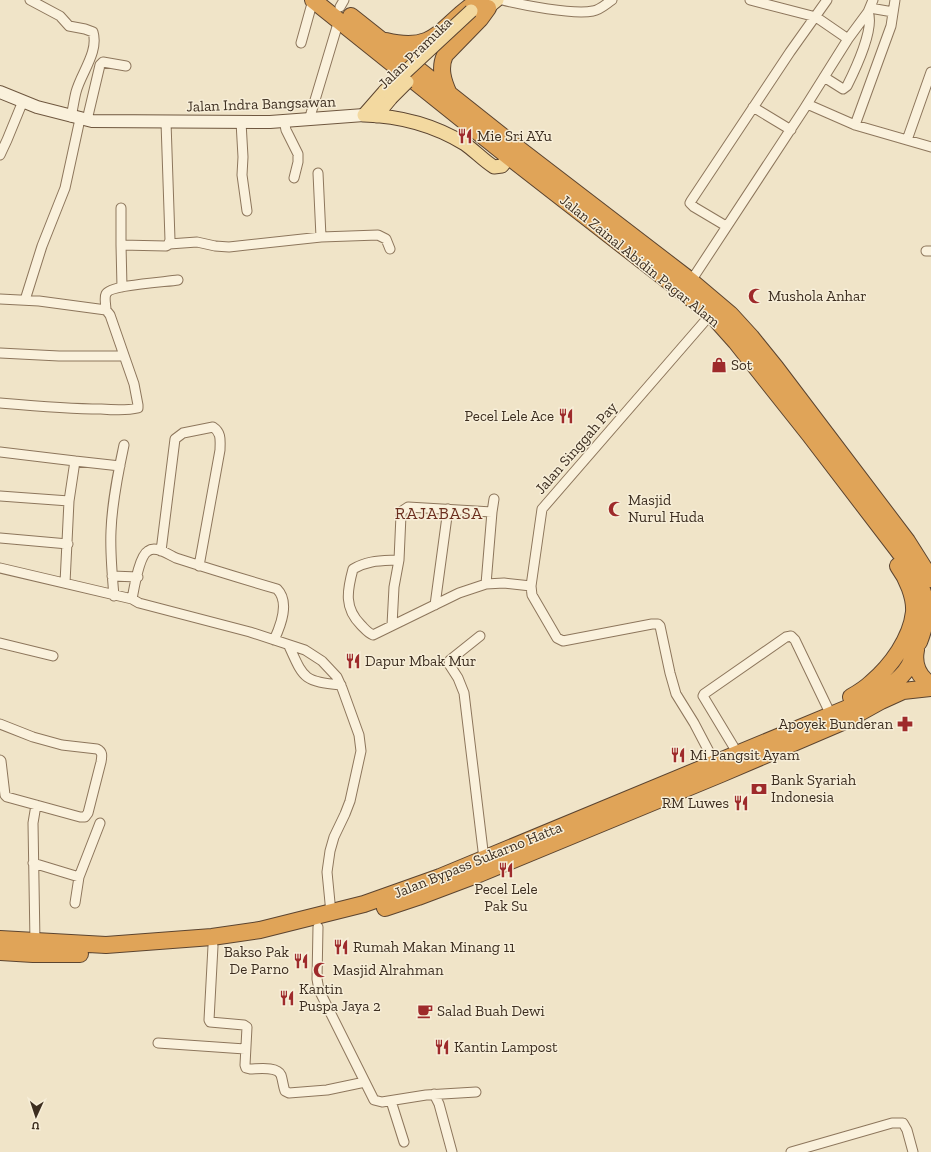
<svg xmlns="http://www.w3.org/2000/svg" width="931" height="1152" viewBox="0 0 931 1152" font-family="'Zilla Slab',serif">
<rect width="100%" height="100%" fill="#f0e4c8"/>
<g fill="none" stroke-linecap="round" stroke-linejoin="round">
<defs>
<path id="street" d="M30,0L60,16L69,26L85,29L93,32C99,52 81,73 76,92C74,100 73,108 71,117
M502,0C522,5 573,15 593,11C600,10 606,4 612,0
M750,0L816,17L848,39
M340,7L344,0
M870,8L893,12
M301,43L313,0
M824,77L843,89L847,86C855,70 875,28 868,12
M807,104L855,125L931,147
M753,107L791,130
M87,120L100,65L103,62L126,66
M284,120L286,130L298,154V162L294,178
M309,120L339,20
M241,122L243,157L242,175L247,211
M855,125L891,26L895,0
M907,140L931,72
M0,155L7,140L23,101
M318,173L321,237
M726,226L694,207L690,203L691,201L790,52L827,0
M169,244L197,242L215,246L229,247L321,237L378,235L386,239L390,249
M121,245V208
M926,251H931
M691,281L804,109L848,39L868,12L873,0
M122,287L121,245L166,246L168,245L170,240L166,122
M0,299L39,301L106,310L110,315L134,384L138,405V408C126,411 113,410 101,409C67,409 34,406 0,403
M25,300L42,246L65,188L80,119
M106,310C106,305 104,298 106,294C110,285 166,282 178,280
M711,314L542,509L531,586L532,595L557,638L563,641L652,624H658L660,626L670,673L676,694L694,723L715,763
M0,353L59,356H124
M0,452L75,461L69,501L65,583
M75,461L120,466
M0,496L69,501
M492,512L494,499
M0,538L68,544
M161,551L175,439L183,433L213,427C222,433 220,441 220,450L199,566
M399,560C381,561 368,560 353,569C347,591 344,608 361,625C365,629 368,633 373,635L459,593L486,584L504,583L531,586
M0,568L132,599L139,603L250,632L305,650L322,661L337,677L342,688L359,735L361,751L350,801L345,814L334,837L330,851L327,872L331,913
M112,576L138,577
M114,596C112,574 110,552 111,531C112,502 118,473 124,445
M132,599C134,589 139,556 148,551C156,545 169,555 176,558C210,569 243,579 277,589C290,602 281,625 274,640
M435,605L448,509
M392,625L394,587L399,560L401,515L402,511L408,507L492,512L486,584
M480,636L450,660L449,664L458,678L464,693L484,859
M0,643L53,656
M289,646C304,679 303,681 341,685
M0,724L33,737L62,745L97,749C103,752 102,756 101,762L88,813L85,817H80L7,797L5,795L1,761L0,760
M738,754L703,696L704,694L786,637L791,636L795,640L831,715
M33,863L79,877
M75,903L79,877L100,823
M318,927L317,979L319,990L374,1100L382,1102L426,1095L476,1092
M35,942L33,823L36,805
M213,946L209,1020L210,1022L244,1025L247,1027L245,1065L246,1068L250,1069C258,1069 277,1066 281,1075C283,1081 283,1086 285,1091L289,1093L327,1090L365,1082
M158,1043L245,1049
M434,1094L439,1104L452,1152
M391,1101L404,1142
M791,1152L892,1123H903L907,1130L913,1152"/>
<path id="secondary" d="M0,92L37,107L92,121L270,122L364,115"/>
<path id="primary" d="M480,14L497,0
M364,115C401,116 434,125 465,144C475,151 484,161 494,167L502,166L509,157
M364,115L385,91
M376,116L391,98"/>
<path id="highway" d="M313,0L509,157L711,314L736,342L809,434L913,570C928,599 931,611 919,642
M351,16L506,139L691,281L730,314L751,337L776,368L907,541L931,579
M386,41C440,54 442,22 480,0
M449,94C443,81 439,68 445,55L480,19L488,8
M916,650C913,665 919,677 931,685
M851,697C858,693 865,689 871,683C891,666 911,639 914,612C915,597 907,578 898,566
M385,908L418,897L479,874L721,774L845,721L881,701L903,691L931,688
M0,939L106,945L212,937L260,930L364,904L440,877L855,705C874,695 898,685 909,666C911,662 913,657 915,652
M0,952L33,954H80"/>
</defs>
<use href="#street" stroke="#8d765c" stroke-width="11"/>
<use href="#secondary" stroke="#6f573f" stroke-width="14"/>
<use href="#primary" stroke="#5b4430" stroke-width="15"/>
<use href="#highway" stroke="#5b4430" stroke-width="18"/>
<use href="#street" stroke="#faf1dc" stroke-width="9"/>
<use href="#secondary" stroke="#faf1dc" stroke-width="12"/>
<use href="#primary" stroke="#f3d9a0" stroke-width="13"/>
<use href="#highway" stroke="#e0a458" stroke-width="16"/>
<defs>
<path id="primary-bridge" d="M385,91L471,11
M391,98L407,82"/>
</defs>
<use href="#primary-bridge" stroke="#5b4430" stroke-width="15" stroke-linecap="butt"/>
<use href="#primary-bridge" stroke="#f3d9a0" stroke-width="13"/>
</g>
<defs>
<symbol id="restaurant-bare" viewBox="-9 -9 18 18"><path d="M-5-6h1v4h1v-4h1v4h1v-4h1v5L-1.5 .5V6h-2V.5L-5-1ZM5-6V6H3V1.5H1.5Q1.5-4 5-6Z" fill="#9e2a2b" stroke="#f7eed8" stroke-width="2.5" paint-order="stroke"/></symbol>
<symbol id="mosque-bare" viewBox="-9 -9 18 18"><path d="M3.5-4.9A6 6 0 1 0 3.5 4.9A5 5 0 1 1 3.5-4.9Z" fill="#9e2a2b" stroke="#f7eed8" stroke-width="2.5" paint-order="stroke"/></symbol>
<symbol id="shop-bare" viewBox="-9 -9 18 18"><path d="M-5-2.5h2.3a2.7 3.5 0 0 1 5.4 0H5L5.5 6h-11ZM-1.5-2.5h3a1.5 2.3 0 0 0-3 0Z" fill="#9e2a2b" stroke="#f7eed8" stroke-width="2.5" paint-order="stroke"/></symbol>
<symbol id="pharmacy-bare" viewBox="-9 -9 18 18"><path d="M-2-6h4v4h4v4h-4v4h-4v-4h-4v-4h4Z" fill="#9e2a2b" stroke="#f7eed8" stroke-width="2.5" paint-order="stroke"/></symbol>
<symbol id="bank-bare" viewBox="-9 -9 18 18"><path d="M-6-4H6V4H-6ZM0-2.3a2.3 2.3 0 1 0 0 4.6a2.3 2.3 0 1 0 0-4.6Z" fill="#9e2a2b" stroke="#f7eed8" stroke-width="2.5" paint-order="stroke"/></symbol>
<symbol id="cafe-bare" viewBox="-9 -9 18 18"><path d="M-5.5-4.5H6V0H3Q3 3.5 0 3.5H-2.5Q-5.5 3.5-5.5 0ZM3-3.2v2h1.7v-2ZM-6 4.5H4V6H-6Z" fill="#9e2a2b" stroke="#f7eed8" stroke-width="2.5" paint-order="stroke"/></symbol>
</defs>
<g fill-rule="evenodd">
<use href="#restaurant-bare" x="454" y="125" width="22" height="22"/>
<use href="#mosque-bare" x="745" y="285" width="22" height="22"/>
<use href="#shop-bare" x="708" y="354" width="22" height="22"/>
<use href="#restaurant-bare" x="555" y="405" width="22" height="22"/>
<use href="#mosque-bare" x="605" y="498" width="22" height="22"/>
<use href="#restaurant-bare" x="342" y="650" width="22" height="22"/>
<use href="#pharmacy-bare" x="894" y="713" width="22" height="22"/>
<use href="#restaurant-bare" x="667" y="744" width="22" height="22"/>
<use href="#bank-bare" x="748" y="778" width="22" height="22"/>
<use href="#restaurant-bare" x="730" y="792" width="22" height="22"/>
<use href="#restaurant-bare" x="495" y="859" width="22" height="22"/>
<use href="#restaurant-bare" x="330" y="936" width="22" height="22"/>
<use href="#restaurant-bare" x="290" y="950" width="22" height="22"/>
<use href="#mosque-bare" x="310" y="959" width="22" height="22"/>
<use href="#restaurant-bare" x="276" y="987" width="22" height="22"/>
<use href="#cafe-bare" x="414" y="1000" width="22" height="22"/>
<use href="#restaurant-bare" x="431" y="1036" width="22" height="22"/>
</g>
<g text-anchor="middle" stroke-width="3" stroke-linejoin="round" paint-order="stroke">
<g font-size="15" fill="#3d2e20" stroke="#f7eed8">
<text transform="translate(415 53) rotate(-44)" y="5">Jalan Pramuka</text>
<text transform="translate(261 104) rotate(-2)" y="5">Jalan Indra Bangsawan</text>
<text transform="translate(640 261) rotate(39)" y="5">Jalan Zainal Abidin Pagar Alam</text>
<text transform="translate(576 448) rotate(-49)" y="5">Jalan Singgah Pay</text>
<text transform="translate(478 860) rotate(-22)" y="5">Jalan Bypass Sukarno Hatta</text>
</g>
<g font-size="15" fill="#3d2e20" stroke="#f7eed8" text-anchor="start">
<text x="477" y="141">Mie Sri AYu</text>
<text x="768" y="301">Mushola Anhar</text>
<text x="731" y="370">Sot</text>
<text x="554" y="421" text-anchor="end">Pecel Lele Ace</text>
<text x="628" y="505">Masjid<tspan x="628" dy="17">Nurul Huda</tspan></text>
<text x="365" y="666">Dapur Mbak Mur</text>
<text x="893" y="729" text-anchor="end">Apoyek Bunderan</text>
<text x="690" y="760">Mi Pangsit Ayam</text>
<text x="771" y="785">Bank Syariah<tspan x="771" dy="17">Indonesia</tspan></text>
<text x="729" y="808" text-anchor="end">RM Luwes</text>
<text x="506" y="894" text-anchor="middle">Pecel Lele<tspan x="506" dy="17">Pak Su</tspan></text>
<text x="353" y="952">Rumah Makan Minang 11</text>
<text x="289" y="957" text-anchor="end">Bakso Pak<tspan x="289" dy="17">De Parno</tspan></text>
<text x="333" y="975">Masjid Alrahman</text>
<text x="299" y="994">Kantin<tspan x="299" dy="17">Puspa Jaya 2</tspan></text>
<text x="437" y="1016">Salad Buah Dewi</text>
<text x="454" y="1052">Kantin Lampost</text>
</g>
<g font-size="17" letter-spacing="1" fill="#6b2e1e" stroke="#f7eed8">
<text x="439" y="519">RAJABASA</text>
</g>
</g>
<g transform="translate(36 1116) rotate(183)" stroke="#f7eed8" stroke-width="3" paint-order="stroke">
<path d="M0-3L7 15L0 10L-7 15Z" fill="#3d2e20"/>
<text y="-6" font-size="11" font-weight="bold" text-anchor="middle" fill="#3d2e20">U</text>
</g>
</svg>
